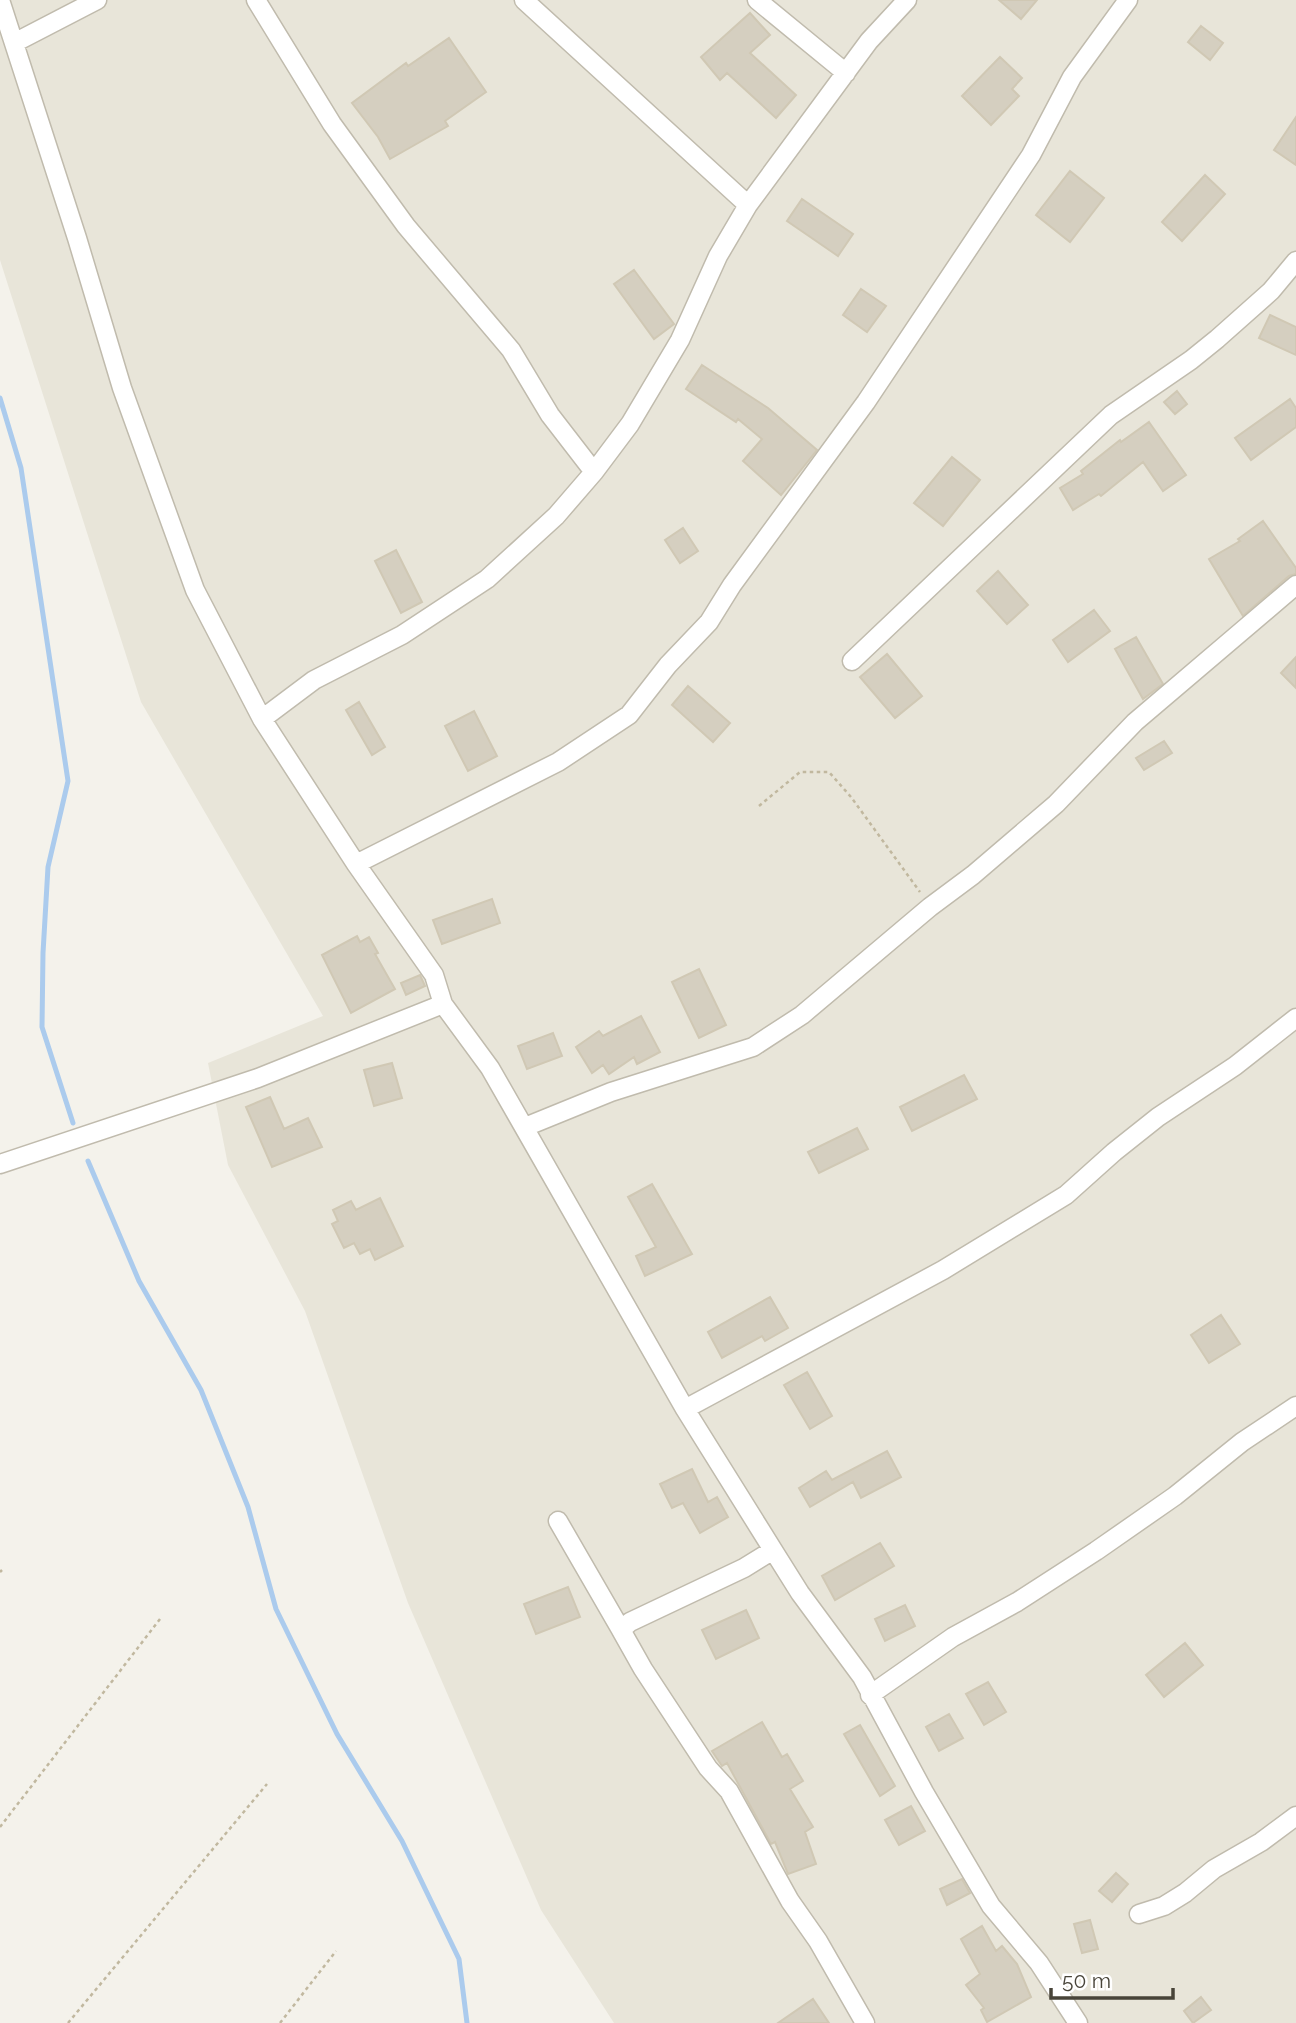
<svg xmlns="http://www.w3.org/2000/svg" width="1296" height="2023" viewBox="0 0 1296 2023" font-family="Raleway,sans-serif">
<rect width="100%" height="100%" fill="#f4f2eb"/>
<path fill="#e8e5d9" d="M0,0H1296V2023H614L541,1910L408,1603L305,1311L228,1165L208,1063L323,1016L141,702L0,260Z"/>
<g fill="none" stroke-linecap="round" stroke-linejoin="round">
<path stroke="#abcbed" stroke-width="5" d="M0,398L21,468L68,781L48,867L43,953L42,1027L73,1123
M88,1161L139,1281L201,1390L248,1507L276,1609L337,1734L402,1841L459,1959L467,2023"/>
</g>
<path fill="#d5cfc0" stroke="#d0c8b4" stroke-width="2" d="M999,0H1037L1021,19Z
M750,13L770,35L750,53L796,95L776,118L727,73L720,80L701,57Z
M1201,26L1223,43L1210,60L1188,42Z
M449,38L486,92L445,121L448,126L390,159L378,137L352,103L406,63L408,66Z
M1000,57L1022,78L1012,89L1019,96L991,125L962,96Z
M1296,117V165L1274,150Z
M1070,171L1104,198L1070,242L1036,215Z
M1205,175L1225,194L1182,241L1162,222Z
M802,199L853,234L838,256L787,221Z
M634,270L674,324L654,339L614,284Z
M861,289L886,306L867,332L843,315Z
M1270,315L1296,327V355L1259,338Z
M702,365L768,408L817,450L781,495L743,461L762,439L738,419L736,422L686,389Z
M1177,391L1187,404L1175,414L1164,402Z
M1290,399L1296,408V427L1251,460L1235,438Z
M1149,422L1186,475L1163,491L1143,462L1101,496L1099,494L1073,510L1060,488L1083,474L1081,471L1120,440L1121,442Z
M952,457L980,480L943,526L914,503Z
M1263,521L1296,568V574L1289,576L1243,616L1209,559L1240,541L1238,539Z
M683,528L698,551L680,563L665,540Z
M396,550L422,602L401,613L375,561Z
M998,571L1028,605L1007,624L977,591Z
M1094,610L1110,631L1068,662L1053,640Z
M1136,637L1163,684L1143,699L1115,649Z
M887,654L922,696L895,718L860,677Z
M1296,657V688L1281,673Z
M688,686L730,723L713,742L672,705Z
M359,702L385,747L372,755L346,710Z
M474,711L497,756L468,771L445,726Z
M1164,741L1172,753L1144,770L1136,758Z
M492,899L500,923L442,944L433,920Z
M357,936L360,942L369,937L378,953L375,954L395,989L351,1013L322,955Z
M699,969L726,1025L699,1038L672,982Z
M420,975L425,986L406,995L401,983Z
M641,1016L660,1052L637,1064L634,1057L609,1074L603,1065L592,1073L576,1047L599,1031L603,1036Z
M553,1033L562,1056L527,1069L518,1046Z
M392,1063L402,1098L374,1106L364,1070Z
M964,1075L977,1099L912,1131L900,1107Z
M270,1097L284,1129L308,1118L322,1147L272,1167L246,1107Z
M857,1128L868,1149L819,1173L808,1152Z
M652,1184L692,1254L645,1276L636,1256L656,1247L628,1197Z
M380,1198L403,1246L375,1260L370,1249L360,1254L354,1243L344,1248L332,1224L338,1221L333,1210L351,1201L356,1210Z
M770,1297L788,1328L765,1341L762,1336L722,1358L708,1332Z
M1221,1315L1240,1344L1209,1363L1191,1335Z
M807,1372L832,1416L810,1429L784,1385Z
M887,1451L901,1477L861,1498L853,1482L810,1507L799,1488L826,1471L832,1480Z
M692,1469L708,1502L717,1497L728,1517L700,1533L683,1503L672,1508L660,1484Z
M880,1543L894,1566L835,1600L822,1576Z
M568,1587L580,1617L536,1634L524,1604Z
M905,1605L915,1626L885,1641L875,1619Z
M746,1610L759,1638L716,1659L702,1630Z
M1185,1643L1203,1665L1164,1697L1146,1675Z
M988,1682L1006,1712L984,1725L966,1694Z
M949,1714L963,1738L939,1751L926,1727Z
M762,1722L782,1757L787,1754L803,1781L790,1789L813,1827L805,1832L816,1864L788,1874L775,1842L771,1844L727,1763L722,1766L712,1751Z
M860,1725L895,1786L880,1796L844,1734Z
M911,1806L925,1831L899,1845L885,1820Z
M1116,1873L1128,1884L1112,1902L1099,1891Z
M962,1879L970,1893L947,1905L940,1889Z
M1090,1920L1098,1949L1082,1953L1074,1924Z
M982,1926L996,1951L1002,1946L1017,1964L1031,1997L987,2022L981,2010L984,2008L966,1985L980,1974L961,1939Z
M1201,1997L1211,2010L1193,2023L1184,2011Z
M813,1999L829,2023H778Z"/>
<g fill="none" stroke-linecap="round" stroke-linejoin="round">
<defs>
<path id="street" d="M0,0L77,238L122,388L195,590L262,719L356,864L434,975L443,1004L490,1068L685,1409L773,1550L800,1593L862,1677L924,1792L991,1906L1039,1963L1078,2023
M256,0L332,124L406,226L511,350L550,415L594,472
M524,0L748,205
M757,0L846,73
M14,43L97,0
M852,661L1111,415L1191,360L1217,339L1271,291L1296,261
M262,719L314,680L402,635L487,579L556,516L594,472L630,424L680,340L718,256L748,205L869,41L907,0
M356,864L558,762L629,715L668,665L709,622L732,585L866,402L1031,155L1072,77L1128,0
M525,1127L611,1092L753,1047L802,1015L930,907L973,875L1056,804L1135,722L1296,585
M0,1164L258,1078L443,1004
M685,1409L943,1270L1066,1195L1114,1152L1158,1117L1235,1066L1296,1018
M558,1521L621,1630
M773,1550L744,1568L630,1622L621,1630L643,1669L708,1768L729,1791L790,1901L818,1941L865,2023
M870,1695L953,1637L1017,1602L1096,1551L1175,1496L1242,1442L1296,1406
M1139,1914L1164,1906L1185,1893L1214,1869L1261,1842L1296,1816"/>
</defs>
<use href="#street" stroke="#c0bbad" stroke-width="21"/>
<path stroke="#c1b89f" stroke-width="2.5" stroke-dasharray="3.5 3.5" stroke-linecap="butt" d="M759,806L800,772H829L851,797L920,892
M0,1572L2,1570
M0,1827L160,1619
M68,2023L267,1784
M280,2023L336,1951"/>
<use href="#street" stroke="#fff" stroke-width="18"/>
</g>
<path d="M1051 1988v10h122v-10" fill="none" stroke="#484439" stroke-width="3.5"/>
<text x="1062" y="1988" font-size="21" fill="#484439" stroke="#ffffff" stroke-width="5" paint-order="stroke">50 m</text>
</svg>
